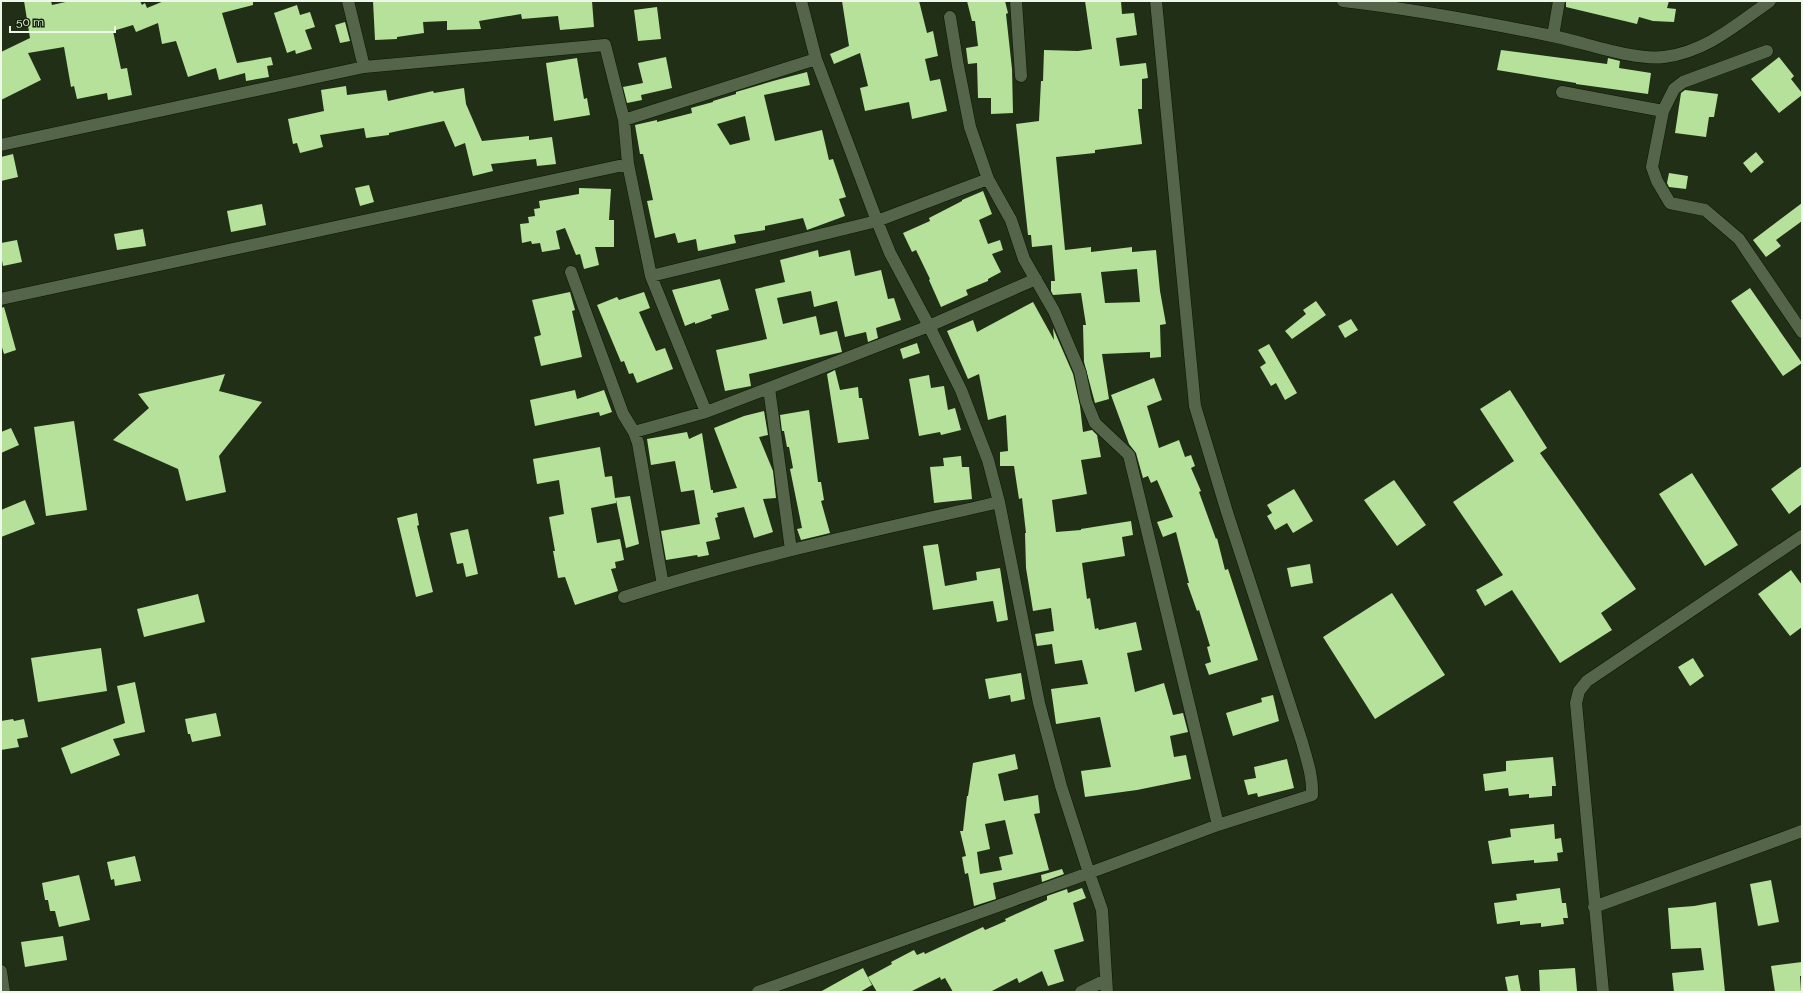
<svg xmlns="http://www.w3.org/2000/svg" width="1803" height="993" viewBox="0 0 1803 993" font-family="Raleway,sans-serif">
<rect width="100%" height="100%" fill="#202f16"/>
<path fill="#b5e19b" fill-rule="evenodd" d="M24,1H51L52,5L70,1H140L142,5L145,3L147,8L164,1H253V5L222,13L237,63L271,57L273,65L267,66L269,77L246,81L245,73L219,80L216,68L188,77L176,41L162,44L158,23L136,32L133,25L113,31L121,69L127,68L132,95L108,100L107,93L77,99L74,86L71,87L64,47L28,53L41,80L1,100V52L30,38Z
M373,1H592L594,27L560,30L558,16L522,19L521,14L479,21L481,29L447,30V21L423,22L424,33L397,37V39L375,40Z
M842,1H919L927,33L933,31L938,56L925,59L930,81L940,79L947,111L912,119L909,102L865,111L860,88L868,86L860,53L834,64L830,54L849,46Z
M967,1H1005L1008,13L1006,14L1012,69L1013,113L991,114V98H978L977,63L968,64L966,48L978,46L975,21H972Z
M1085,1H1121L1122,14L1134,13L1137,35L1116,38L1120,66L1146,63L1148,78L1142,79V109H1138L1142,144L1095,150V153L1056,157L1065,250L1091,247V252L1132,247V252L1156,250L1160,291L1166,324L1160,325L1161,357L1150,358V352L1102,354L1109,399L1095,403L1084,362L1083,325H1086L1081,293L1053,295L1051,291V281H1055L1052,245L1032,247L1031,235H1028L1016,124L1039,121L1041,81H1043L1044,50L1078,51L1092,49ZM1137,269L1140,302L1105,303L1101,272Z
M1566,1H1669L1667,8L1676,9L1674,22L1653,21L1639,17L1637,24L1566,7Z
M297,5L300,15L310,12L315,27L305,30L312,49L296,54L295,50L287,53L274,13Z
M657,7L661,39L638,41L634,10Z
M345,22L350,41L340,43L335,25Z
M1501,50L1607,64L1608,58L1620,61L1619,68L1651,73L1648,94L1576,84V83L1497,70Z
M666,57L672,88L641,95L642,100L627,103L623,87L643,83L638,63Z
M1779,57L1794,76L1791,79L1802,93V95L1779,113L1751,79Z
M577,58L584,99L587,98L590,115L554,121L546,63Z
M807,72L810,85L764,95L775,141L822,130L829,160L833,159L846,197L839,199L845,216L807,230L803,218L765,226V230L734,235L736,243L698,251L696,239L678,243L675,233L655,238L647,201L653,200L643,154H640L635,125L657,120V122L692,113L691,108L713,102V101L736,94V92L773,81ZM745,116L750,140L730,145L717,124Z
M346,86L347,95L386,90L388,101L433,91L434,93L464,88L466,104L482,141L529,136V140L552,137L556,164L537,166L536,159L491,164L493,171L473,176L465,143L455,147L444,121L389,133V135L366,138L364,128L320,135L323,147L300,153L297,143L293,144L288,119L324,111L321,90Z
M1685,90L1718,94L1714,117H1709L1706,137L1675,133L1681,93Z
M1756,152L1764,162L1751,173L1743,163Z
M13,154L18,177L1,181V157Z
M1669,173L1688,176L1686,189L1669,187L1667,183Z
M369,185L374,202L360,206L355,188Z
M579,188L611,189L609,220H614V247H595L599,265L584,269L580,254L576,255L565,228L556,231L560,249L542,252L540,243L532,244L531,241L522,243L520,224L529,223L528,217L535,216L534,209L540,208L539,201L579,194Z
M983,191L992,214L979,220L988,244L1000,240L1003,250L992,254L1001,272L988,279V281L966,290L968,295L941,307L929,280L930,279L916,250L912,252L903,233L930,221L929,218L962,201V200Z
M1802,203V221L1776,240L1781,246L1766,257L1753,240Z
M262,204L266,225L231,232L227,211Z
M143,229L146,246L117,250L114,234Z
M17,240L22,262L3,266L1,255V243Z
M818,250L819,257L850,250L855,276L881,270L888,299L894,298L901,320L876,328L878,338L868,342L866,332L845,337L837,301L814,307L811,291L777,298L783,324L816,316L820,335L837,331L842,352L749,374L751,386L725,391L716,350L767,339L755,289L785,282L780,260Z
M720,279L729,310L711,315L712,318L695,324V322L685,326L672,290Z
M1750,288L1802,363L1783,376L1731,301Z
M570,292L575,310L572,311L582,357L541,366L534,337L541,335L532,300Z
M644,292L650,308L639,312L656,351L665,348L673,369L637,383L633,373L629,374L624,361L621,362L597,305L617,297L619,300Z
M1316,301L1326,315L1292,339L1285,331L1306,314L1303,310Z
M1033,302L1054,340L1053,328L1073,374L1080,406L1083,432L1092,430L1097,435L1101,457L1081,460L1087,494L1052,500L1056,532L1081,530V529L1131,521L1133,535L1122,537L1125,556L1082,563L1087,599L1090,598L1095,629L1098,628L1099,630L1136,622L1142,650L1127,653L1135,692L1164,683L1173,715L1183,713L1188,732L1170,736L1174,757L1186,755L1191,779L1137,790L1085,797L1081,771L1111,767L1100,717L1056,724L1051,689L1088,684L1082,660L1055,664L1052,644L1037,646L1035,634L1054,631L1051,608L1033,611L1026,568L1025,533H1026L1022,498L1019,499L1014,466H1000V452L1008,451L1006,415L988,420L979,374L968,379L947,331L973,320L977,332Z
M4,307L16,350L4,354L1,344V308Z
M1351,319L1358,330L1345,338L1338,326Z
M917,343L920,353L903,359L900,349Z
M1269,344L1297,393L1285,400L1276,383L1271,386L1260,367L1266,363L1258,350Z
M835,370L840,390L858,387L859,398H862L869,439L838,443L827,374Z
M225,374L219,391L262,402L219,456L226,492L186,501L178,469L113,440L149,408L138,394Z
M929,375L931,388L944,386L948,410L955,408L961,430L941,435L940,432L919,436L909,379Z
M1154,378L1162,400L1147,406L1159,448L1179,440L1185,457L1191,455L1195,466L1191,468L1201,491L1199,492L1216,539L1217,538L1225,570L1228,569L1258,660L1209,675L1205,664L1211,662L1207,647L1210,646L1199,610L1197,611L1187,583H1189L1176,532L1163,537L1157,522L1173,517L1157,480L1151,483L1148,476L1143,478L1136,453L1129,444L1111,395Z
M575,390L577,399L604,390L612,412L600,416L599,412L535,426L530,400Z
M1510,390L1547,448L1540,453L1636,589L1601,613L1612,630L1560,663L1512,590L1485,606L1476,590L1503,575L1453,502L1514,461L1480,409Z
M809,410L818,482H821L824,500L821,501L830,533L801,540L797,529L802,528L790,469L793,468L789,447H787L784,431H782L780,415Z
M764,411L768,435L759,437L773,471L776,498L763,499L773,532L754,538L744,507L717,513L718,517L715,518L720,539L706,542L709,555L698,557L697,555L666,560L661,531L700,524L694,490L681,492L675,461L651,465L647,439L687,432L689,439L702,433L711,490H713V493L737,488L714,428L744,416Z
M74,421L87,510L46,516L34,427Z
M11,428L19,445L1,453V432Z
M600,447L605,477L612,476L615,498L630,496L639,544L626,548L616,500V503L591,508L597,543L620,539L624,560L615,562L616,568L611,569L618,591L575,605L565,577L558,578L553,551H555L549,517L564,514L559,480L537,484L533,459Z
M961,456L962,467H969L972,499L934,503L930,467L944,466L943,458Z
M1802,466V504L1789,514L1771,489Z
M1692,473L1738,545L1705,566L1659,494Z
M1394,480L1426,525L1397,546L1364,500Z
M1294,489L1313,521L1293,533L1287,523L1275,530L1267,516L1272,513L1267,505Z
M25,500L35,524L1,537V510Z
M417,513L419,525L417,526L433,592L416,597L397,518Z
M468,529L478,574L466,577L463,563L457,564L450,533Z
M938,544L945,586L977,580L976,572L1000,568L1008,620L997,622L993,601L933,610L923,546Z
M1310,564L1313,583L1291,587L1287,568Z
M1791,570L1802,585V627L1790,636L1758,594Z
M1392,593L1445,675L1375,719L1323,637Z
M198,594L205,622L144,637L137,609Z
M101,648L107,691L38,702L31,658Z
M1693,658L1704,676L1690,686L1678,667Z
M1021,673L1025,699L1011,702L1010,695L989,699L985,679Z
M135,682L145,732L113,739L120,755L71,774L61,748L125,723L117,686Z
M1273,695L1279,721L1233,736L1226,713L1262,702L1261,698Z
M216,713L221,736L192,742L190,734H188L185,719Z
M13,719L14,721L24,719L28,737L17,739L19,747L1,750V721Z
M1015,754L1018,769L998,774L1004,801L1038,795L1040,813L1034,814L1049,870L993,883L996,899L974,906L968,873L965,874L962,857L966,856L960,831H963L967,796H968L973,763ZM1005,820L1013,854L999,857L1002,870L980,874L977,852L990,849L985,824Z
M1553,757L1556,786H1552V796L1529,798V794L1509,796L1508,788L1485,791L1483,774L1506,771V761Z
M1287,759L1294,788L1258,797L1257,793L1248,795L1244,780L1256,778L1254,767Z
M1554,824L1555,839L1561,838L1563,852L1557,853L1558,861L1534,863V860L1492,864L1488,841L1511,837L1510,829Z
M135,856L141,881L115,886L114,879L111,880L107,862Z
M1062,869L1064,874L1042,882L1041,875Z
M79,875L90,920L59,927L55,911H50L48,900H45L42,883Z
M1771,880L1779,922L1758,926L1750,884Z
M1082,888L1086,898L1073,903L1084,941L1054,950L1064,981L1048,986L1042,971L1019,983L1017,978L990,992H953L945,978L941,980L940,977L910,992H877L868,977L892,964L891,962L914,950L917,955L924,952L925,954L983,927L985,930L1006,921L1005,919L1047,900V896L1067,889L1068,893Z
M1560,888L1562,903H1566L1568,918H1563L1564,924L1541,927V923L1520,925V921L1497,924L1494,903L1517,900L1516,894Z
M1716,902L1725,992H1674L1672,973L1704,970L1701,948L1671,949L1668,908L1694,906Z
M63,936L67,960L25,967L21,942Z
M1802,962V976H1800L1801,992H1775L1771,966Z
M863,968L872,985L860,992H820Z
M1575,968L1577,991L1540,992L1539,970Z
M1518,975L1521,992H1508L1505,977Z"/>
<g fill="none" stroke-linecap="round" stroke-linejoin="round">
<defs>
<path id="minor" d="M348,1L364,67
M1016,1L1021,76
M1343,1C1413,9 1483,22 1552,36C1584,42 1634,61 1664,57C1706,52 1737,24 1770,1
M950,17L958,66L970,127L988,179L1011,220L1024,259L1054,311L1080,372L1086,401L1095,423L1129,455L1218,825
M1553,36L1559,1
M1562,92L1663,111L1652,167L1657,181L1670,203L1705,210L1739,239L1802,332
M1663,111L1674,89L1683,82L1767,51
M624,120L816,59
M1,145L364,67L605,45L624,120L628,164L651,276L706,412
M571,272L623,414L634,432L638,443L663,585
M651,276L877,221L988,179
M1,299L628,164
M769,388L791,550
M634,432L706,412L769,388L929,326L1036,279
M624,597C747,557 874,531 999,502
M1594,907L1802,831
M1,971L4,992
M758,992L1089,873L1061,786L1039,703L999,502L988,460L961,390L929,326L890,253L877,221L816,59L801,1
M1081,992L1106,980
M1107,992L1102,910L1089,873L1218,825L1312,795C1313,777 1307,760 1302,742L1227,512L1195,406L1156,1
M1603,992L1576,703L1579,691L1587,681L1802,536"/>
</defs>
<use href="#minor" stroke="#091702" stroke-width="13"/>
<use href="#minor" stroke="#546549" stroke-width="12"/>
</g>
<rect width="1803" height="993" fill="none" stroke="#edf8e8" stroke-width="4"/>
<path d="M10 26v6h105v-6" fill="none" stroke="#edf8e8" stroke-width="2"/>
<text x="16" y="26" font-size="12" fill="#edf8e8" stroke="#16250c" stroke-width="3" paint-order="stroke">50 m</text>
</svg>
